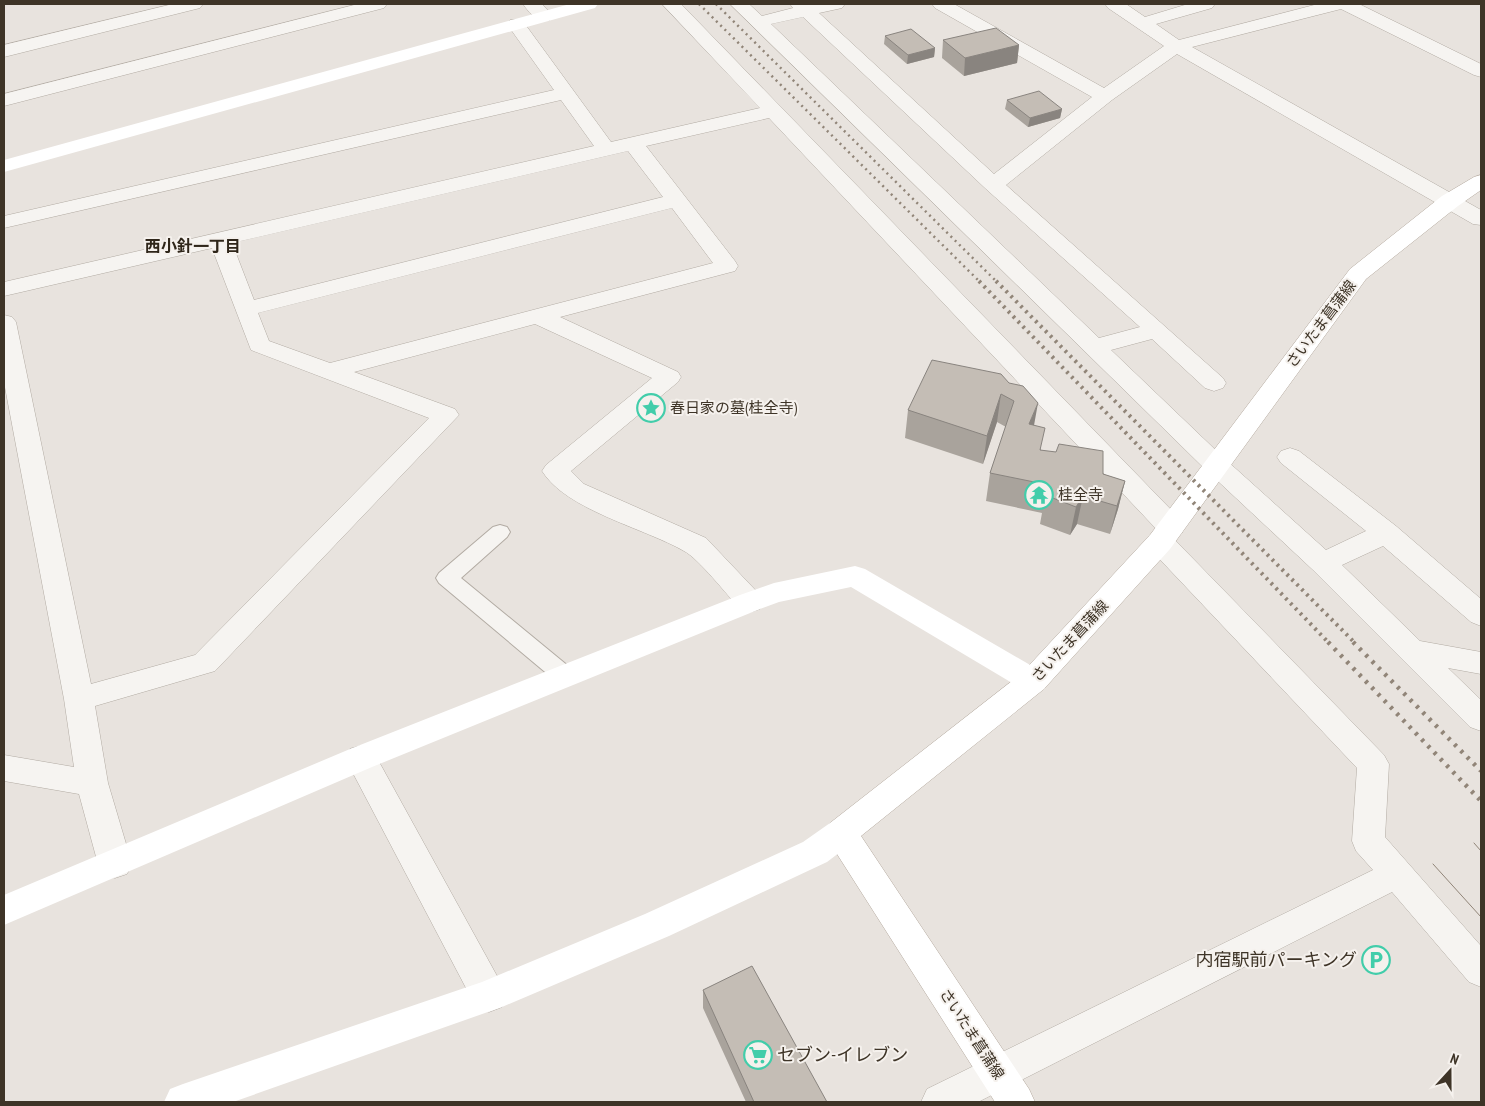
<svg xmlns="http://www.w3.org/2000/svg" width="1485" height="1106" viewBox="0 0 1485 1106" font-family="'PT Sans Narrow','Noto Sans JP',sans-serif">
<rect width="100%" height="100%" fill="#e8e3de"/>
<g fill="none" stroke-linecap="round" stroke-linejoin="round">
<defs>
<path id="lane" d="M500,525L507,527L510,532L507,537L461,578L573,670L576,676L573,682L565,685L557,682L439,583L436,578L439,573L493,527Z"/>
<path id="street" d="M173,4H203L200,8L4,57V45Z
M358,4H387L384,8L4,106V94Z
M523,4H542L553,16L550,20C538,23 530,14 523,4Z
M662,4H681L1181,520L1185,527L1181,534L1171,536L1384,755L1389,764L1385,837L1481,946V987L1469,982L1392,892L978,1102H921L927,1089L1373,870L1356,851L1352,841L1357,768L1150,549L1146,542L1150,535L1160,533L769,118L646,146L735,261L738,266L735,271L560,317L678,372L681,377L678,382L571,471L584,484L706,538L760,595L764,602L760,609L750,612L740,609C728,596 698,558 684,551C644,528 566,510 542,471L546,465L652,378L535,324L354,372L455,409L459,415L215,671L95,706L108,783L132,864L127,874L115,878L103,874L98,864L79,794L4,781V755L74,767L64,699L4,382V315L12,317L16,322L91,684L195,655L429,418L251,350L212,248L4,296V282L594,146L561,100L4,228V216L554,90L507,24L510,20H522L611,142L760,108ZM628,151L663,197L254,300L232,243ZM672,208L713,263L330,363L269,341L258,313Z
M730,4H749L762,16L793,8L790,4H845L842,8L819,13L994,174L1092,97L935,8L932,4H954L1104,88L1164,46L1108,8L1105,4H1126L1145,17L1188,4H1215L1212,8L1156,24L1179,40L1318,4H1359L1481,64V77L1474,75L1341,9L1192,47L1481,210V225L1473,224L1177,54L1112,100L1006,185L1223,378L1226,383L1223,388L1214,391L1205,388L1152,339L1111,350L1225,459L1326,550L1366,531L1281,463L1277,457L1281,451L1290,448L1299,451L1396,526L1481,599V626L1471,622L1383,546L1342,565L1420,641L1481,652V674L1448,668L1481,700V731L1470,727L1313,570L1207,471ZM803,17L986,189L1140,327L1099,338L771,24Z
M361,746L372,749L502,985L507,996L502,1007L489,1012L476,1007L345,758L350,749Z"/>
<path id="primary" d="M1481,175V190L1458,206L1366,279L1170,549L1044,689L861,836L1029,1089L1035,1102H995L830,843L825,833L830,823L1022,673L1150,535L1350,269L1442,196L1474,177Z"/>
</defs>
<use href="#lane" stroke="#b2aba3" stroke-width="2"/>
<use href="#street" stroke="#b2aba3" stroke-width="1"/>
<use href="#primary" stroke="#b3a89d" stroke-width="1"/>
<use href="#lane" fill="#f6f4f1" fill-rule="evenodd"/>
<use href="#street" fill="#f6f4f1" fill-rule="evenodd"/>
<path fill="#fff" fill-rule="evenodd" d="M570,4H598L595,8L4,172V160Z
M855,566L865,569L1044,673L1048,681L1044,689L1033,692L1022,689L851,587L779,602L760,609L372,767L4,925V895L350,749L740,595L774,583Z
M841,819L852,823L857,833L852,843L827,862L669,936L502,1007L233,1102H164L170,1089L183,1084L482,982L645,914L803,842L830,823Z"/>
<use href="#primary" fill="#fff" fill-rule="evenodd"/>
<path stroke="#918578" stroke-width="1" d="M1474,843L1481,851
M1433,864L1481,917"/>
<path stroke="#918578" stroke-width="2.5" stroke-dasharray="2 4" stroke-linecap="butt" d="M699,4L980,282
M716,4L997,282"/>
<path stroke="#918578" stroke-width="4" stroke-dasharray="2.5 4.5" stroke-linecap="butt" d="M979,281L1329,643
M996,281L1355,643"/>
<path stroke="#918578" stroke-width="4.5" stroke-dasharray="3 6" stroke-linecap="butt" d="M1328,642L1481,801
M1353,642L1481,771"/>
</g>
<path fill="#a9a39c" d="M885,36L935,48L934,57L907,64L884,44Z
M943,40L1019,45L1017,63L964,76L942,58Z
M1007,100L1062,109L1060,118L1028,127L1005,109Z
M1001,374L1034,425L1041,450L1103,474L1125,481L1118,509L1110,534L1077,524L1070,535L1040,524L1042,513L986,501L990,473L1006,427L997,422L983,464L905,438L908,410Z
M703,990L827,1102H746L703,1008Z"/>
<path fill="#89847f" d="M1019,45L1017,63L964,76L965,58Z
M935,48L934,57L907,64L908,55Z
M1062,109L1060,118L1028,127L1030,118Z
M1001,394L997,422L983,464L987,436Z
M1038,403L1033,431L1029,424Z
M1125,481L1118,509L1110,534L1117,506Z
M1083,496L1077,524L1070,535L1076,507Z"/>
<path fill="#c4bdb5" stroke="#89847f" d="M996,28L1019,45L965,58L943,40Z
M911,29L935,48L908,55L885,36Z
M1039,91L1062,109L1030,118L1007,100Z
M932,360L1001,374L1009,383L1023,386L1038,403L1029,424L1045,428L1040,450L1056,452L1059,444L1103,451V474L1125,481L1117,506L1083,496L1076,507L1045,495L1049,485L990,473L1014,401L1001,394L987,436L908,410Z
M752,966L827,1102H754L703,990Z"/>
<defs>
<symbol id="sight-ring" viewBox="-11 -11 22 22"><circle r="9.5" fill="#f5f1ed" stroke="#42cdaa" stroke-width="1.5"/><path d="M0-6L1.8-2.2L6-1.7L2.9 1.2L3.7 5.4L0 3.3L-3.7 5.4L-2.9 1.2L-6-1.7L-1.8-2.2Z" fill="#42cdaa"/></symbol>
<symbol id="temple-ring" viewBox="-11 -11 22 22"><circle r="9.5" fill="#f5f1ed" stroke="#42cdaa" stroke-width="1.5"/><path d="M0-6L5-2H3V0L6.5 2.5H4V6H1.5V3h-3V6H-4V2.5H-6.5L-3 0V-2H-5Z" fill="#42cdaa"/></symbol>
<symbol id="parking-ring" viewBox="-11 -11 22 22"><circle r="9.5" fill="#f5f1ed" stroke="#42cdaa" stroke-width="1.5"/><path d="M-3.5-5.5H1a3.5 3.5 0 0 1 0 7H-1V5.5H-3.5ZM-1-3.4V-.6H.8a1.4 1.4 0 0 0 0-2.8Z" fill="#42cdaa"/></symbol>
<symbol id="supermarket-ring" viewBox="-11 -11 22 22"><circle r="9.5" fill="#f5f1ed" stroke="#42cdaa" stroke-width="1.5"/><path d="M-6-5.5h2.5l.6 2H6L4.5 2H-2.5L-4.4-4H-6ZM-1.5 3.2a1.3 1.3 0 1 0 .1 0ZM3 3.2a1.3 1.3 0 1 0 .1 0Z" fill="#42cdaa"/></symbol>
</defs>
<g fill-rule="evenodd">
<use href="#sight-ring" x="635" y="392" width="32" height="32"/>
<use href="#temple-ring" x="1023" y="479" width="32" height="32"/>
<use href="#parking-ring" x="1360" y="944" width="32" height="32"/>
<use href="#supermarket-ring" x="742" y="1039" width="32" height="32"/>
</g>
<g text-anchor="middle" stroke-width="4" stroke-linejoin="round" paint-order="stroke">
<g font-size="15" fill="#3e3427" stroke="#f5f1ed">
<text transform="translate(1321 324) rotate(-53)" y="5">さいたま菖蒲線</text>
<text transform="translate(1070 641) rotate(-47)" y="5">さいたま菖蒲線</text>
<text transform="translate(972 1034) rotate(57)" y="5">さいたま菖蒲線</text>
</g>
<g font-size="15" fill="#3e3427" stroke="#f5f1ed" text-anchor="start">
<text x="670" y="413">春日家の墓(桂全寺)</text>
<text x="1058" y="500">桂全寺</text>
</g>
<g font-size="16" font-weight="bold" fill="#2f261a" stroke="#f5f1ed">
<text x="193" y="252">西小針一丁目</text>
</g>
<g font-size="18" fill="#3e3427" stroke="#f5f1ed" text-anchor="end">
<text x="1357" y="966">内宿駅前パーキング</text>
<text x="777" y="1061" text-anchor="start">セブン-イレブン</text>
</g>
</g>
<rect width="1485" height="1106" fill="none" stroke="#3e3427" stroke-width="10"/>
<g transform="translate(1450 1071) rotate(21)" stroke="#f5f1ed" stroke-width="4" paint-order="stroke">
<path d="M0-4L9 19L0 12L-9 19Z" fill="#3e3427"/>
<text y="-8" font-size="14" font-weight="bold" text-anchor="middle" fill="#3e3427">N</text>
</g>
</svg>
